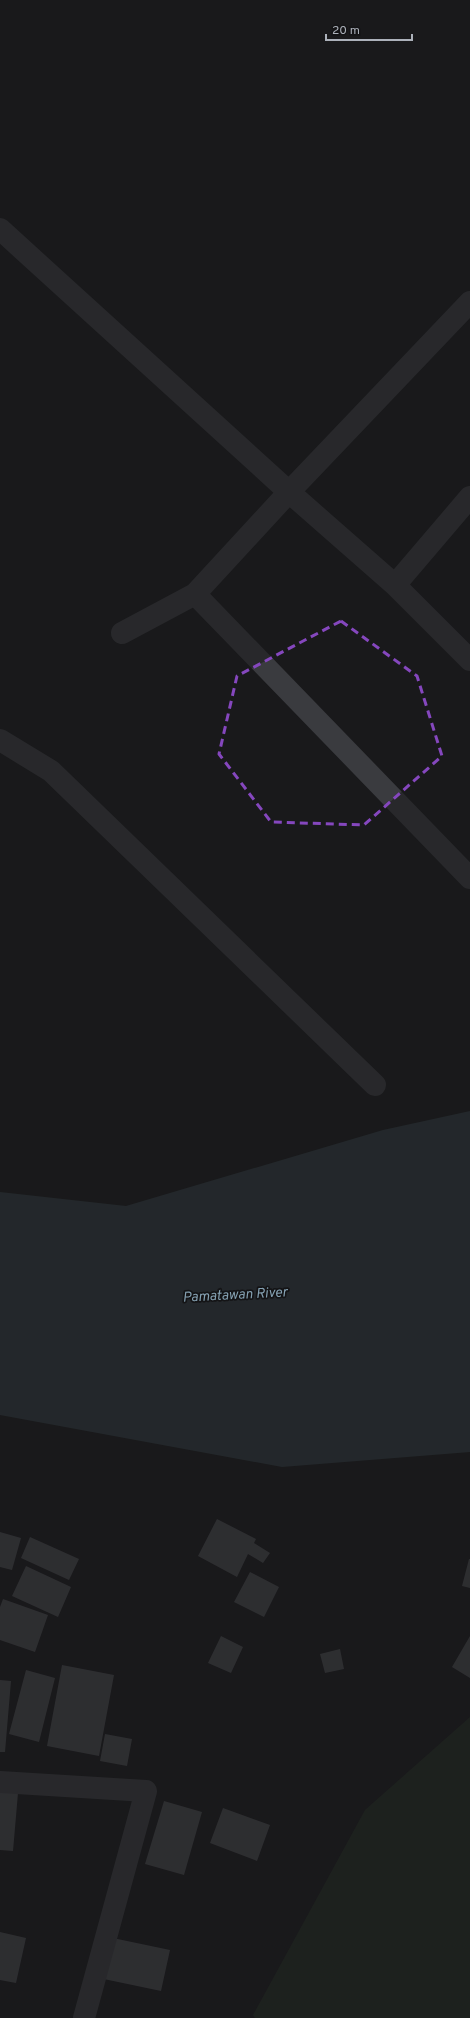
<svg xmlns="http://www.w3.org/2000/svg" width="470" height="2018" viewBox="0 0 470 2018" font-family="Overpass,sans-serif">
<rect width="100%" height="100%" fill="#19191b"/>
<path fill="#232b23" d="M470,1717V2018H255L253,2015L365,1810Z"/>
<path fill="#2f393e" d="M470,1111V1452L282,1467L0,1415V1192L126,1206L383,1130Z"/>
<path fill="#46474b" d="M217,1519L256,1539L254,1543L270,1553L263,1563L248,1554L237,1577L198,1556Z
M0,1532L21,1538L12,1570L0,1567Z
M30,1537L79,1559L69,1580L21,1558Z
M469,1559H470V1588L462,1586Z
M26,1566L71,1587L58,1617L12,1596Z
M250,1572L279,1587L264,1617L234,1602Z
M3,1599L48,1615L35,1652L0,1640V1607Z
M221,1636L243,1647L231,1673L208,1663Z
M470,1636V1678L452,1667Z
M340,1649L344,1669L325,1673L320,1654Z
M62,1665L114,1675L99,1756L47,1746Z
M26,1670L55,1678L39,1742L9,1734Z
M0,1680L11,1681L5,1752H0Z
M105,1734L132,1739L127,1766L100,1761Z
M0,1791L18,1793L13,1851L0,1850Z
M164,1801L202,1812L184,1875L145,1864Z
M223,1808L270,1825L257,1861L210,1843Z
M0,1932L26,1938L16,1983L0,1980Z
M108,1937L170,1950L161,1991L99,1978Z"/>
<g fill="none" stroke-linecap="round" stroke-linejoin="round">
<path stroke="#3a3b3f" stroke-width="22" d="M0,229L289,492L395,585L470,660
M395,585L470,497
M195,594L470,878
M122,633L195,594L289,492L470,302
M0,740L51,771L375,1085
M0,1782L146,1791L84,2018"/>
</g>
<path d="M0 0H470V2018H0ZM341,621L417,676L442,756L364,825L271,822L219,754L237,676Z" fill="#19191b" fill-opacity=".55" fill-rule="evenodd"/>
<path fill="none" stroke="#8547be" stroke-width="3" stroke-dasharray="8 5" stroke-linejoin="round" d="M341,621L417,676L442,756L364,825L271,822L219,754L237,676Z"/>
<g text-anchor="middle" stroke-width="3.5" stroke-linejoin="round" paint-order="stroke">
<g font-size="14" font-style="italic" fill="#85a1b2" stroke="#141416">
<text transform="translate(235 1294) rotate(-3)" y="5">Pamatawan River</text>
</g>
</g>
<path d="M326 34v6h86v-6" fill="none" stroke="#acb1ba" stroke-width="2"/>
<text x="332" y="34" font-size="12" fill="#acb1ba" stroke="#141416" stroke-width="3" paint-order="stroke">20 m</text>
</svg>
